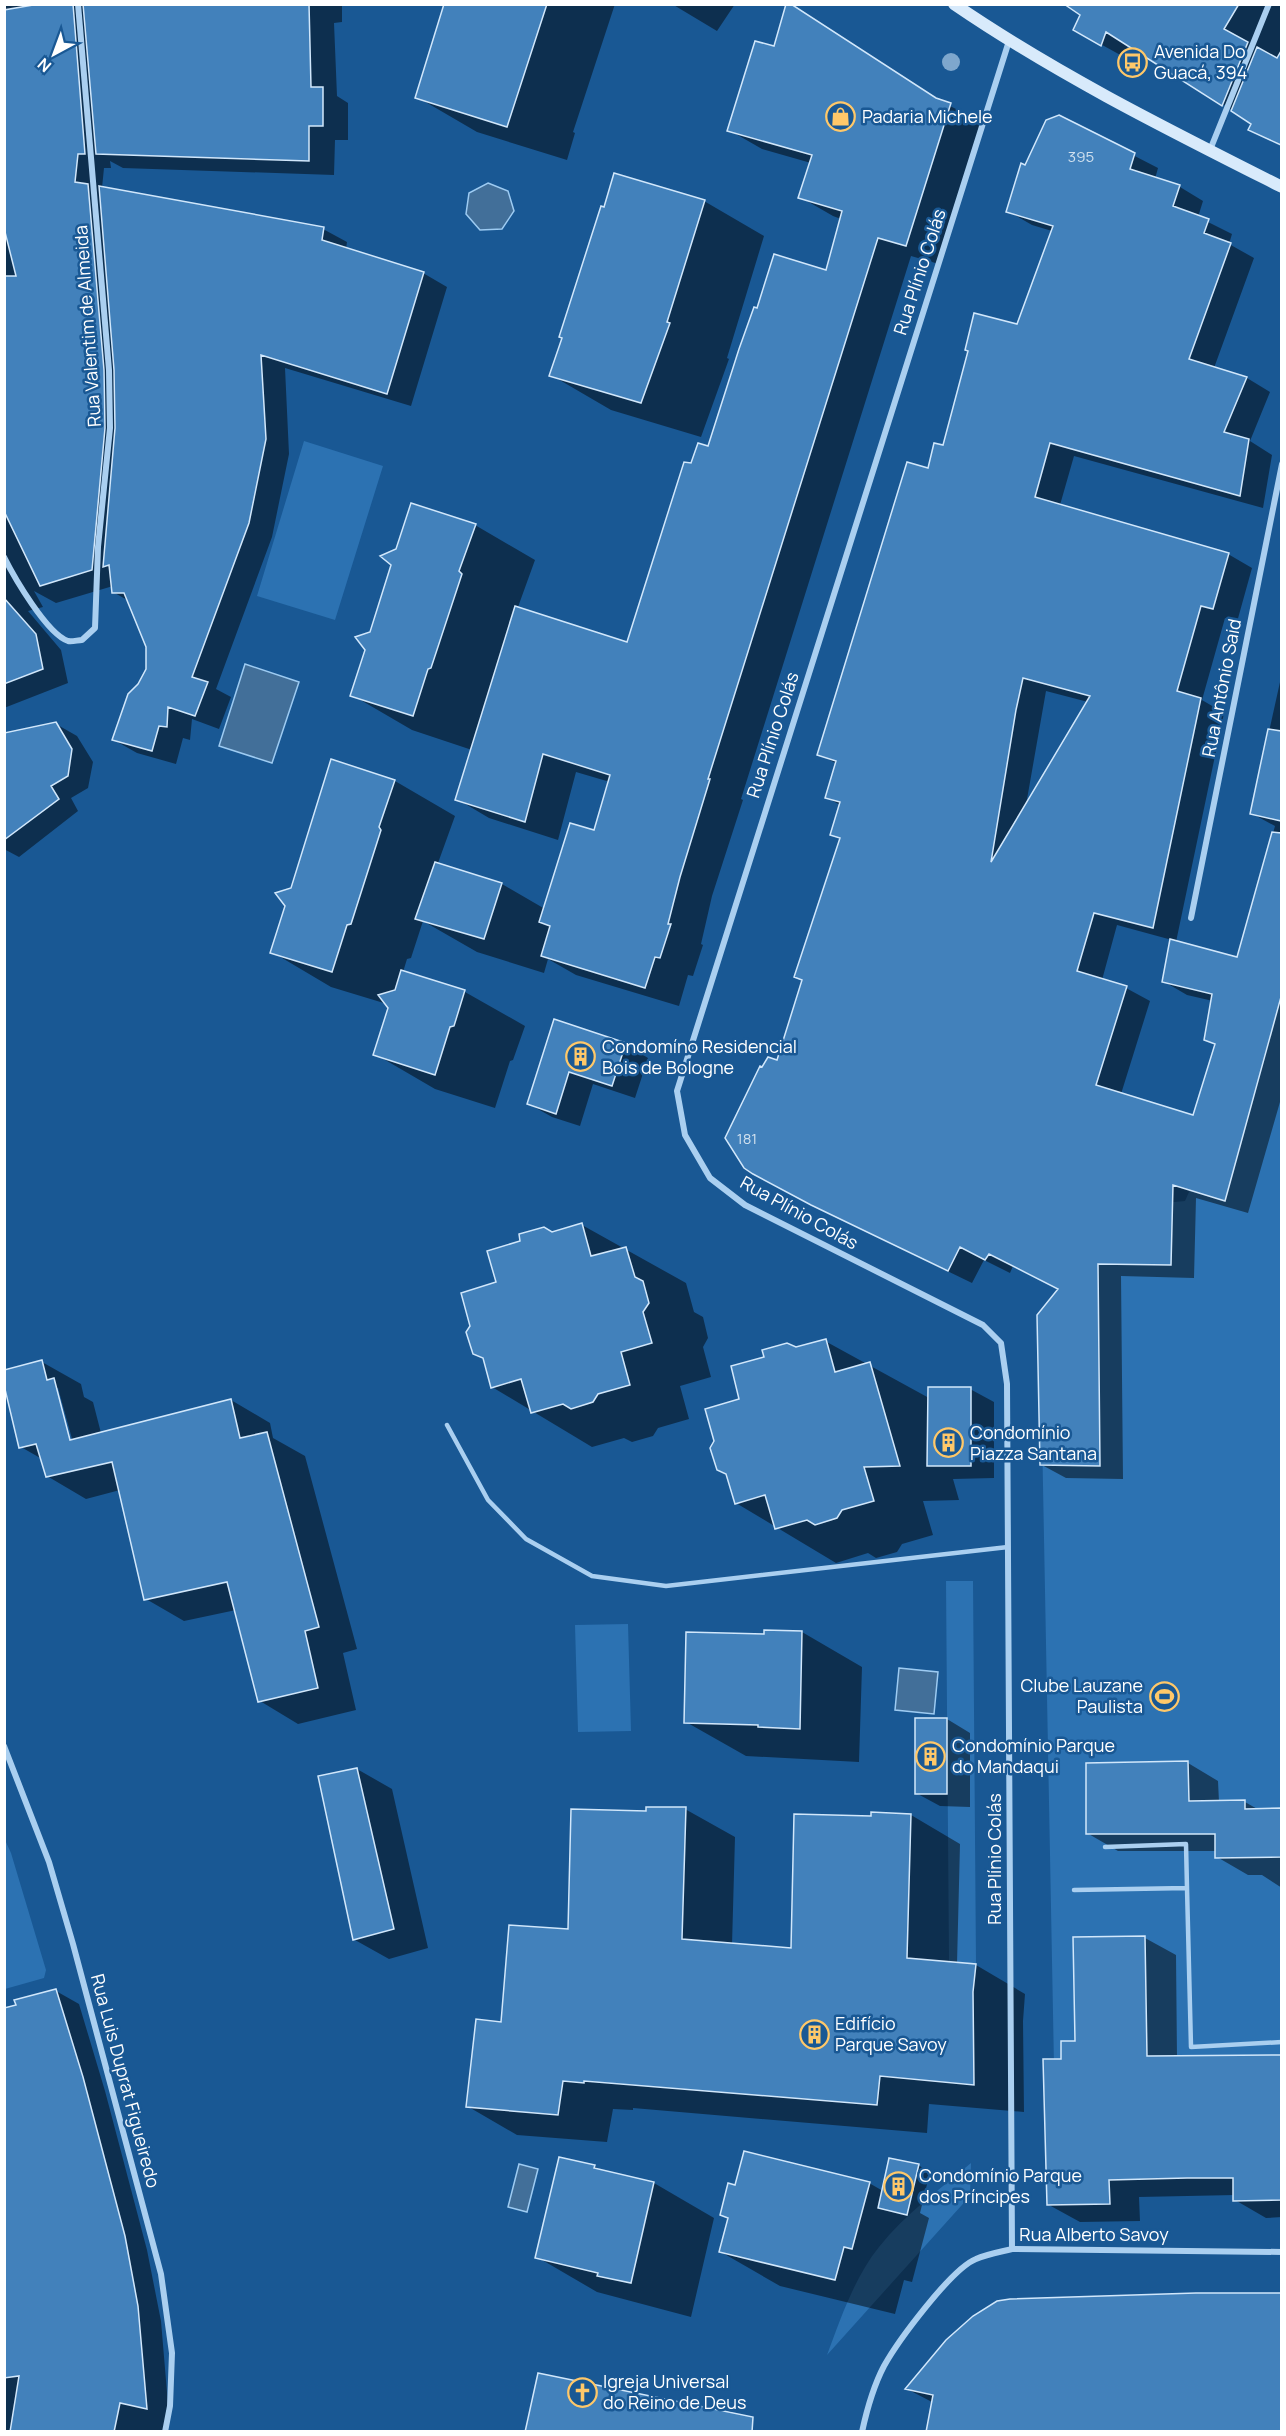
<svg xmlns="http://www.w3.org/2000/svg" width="1286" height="2436" viewBox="0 0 1286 2436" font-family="Manrope,sans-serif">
<rect width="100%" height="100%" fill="#195894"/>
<path fill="#2c72b2" d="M304,441L383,466L335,620L257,596Z
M1281,983V2064L1054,2066L1040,1327L1120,1207L1185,1201Z
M946,1581H973L976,1964L949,1961Z
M628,1624L631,1731L578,1732L575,1625Z
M5,1840L11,1853L46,1970L44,1978L5,1989Z
M971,2163L970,2196L827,2355C841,2318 854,2278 879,2247C905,2214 939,2190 971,2163Z"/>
<path fill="#426f99" stroke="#9dcbf2" stroke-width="1.5" d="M488,183L508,191L514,211L502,229L480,230L466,214L469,193Z
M245,664L299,682L272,763L219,746Z
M899,1668L938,1672L934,1714L895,1710Z
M519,2164L538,2169L527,2212L508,2207Z"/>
<path fill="#0007" fill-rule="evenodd" d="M4,4H342V22L334,23L337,96L348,103V140H335L334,175L123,168L110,161L111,168H104L102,188L323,229L347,242L346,249L423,273L447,287L411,406L285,368L289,454L272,537L216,689L231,697L219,729L192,719L190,740L183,738L176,764L137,753L114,740L147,670V646L129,601L113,592V586L56,603L34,591L43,607L28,611L61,650L68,683L4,708Z
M446,4H615L573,132L575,133L567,160L477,132L417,97Z
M672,4H735L717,31Z
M789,4L942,102L984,123L939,264L911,256L741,799L743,800L712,896L701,944L703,945L693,976L688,975L679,1006L576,975L548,959L544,973L477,952L423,921L411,958L407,959L403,972L465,992L525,1026L513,1060L510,1061L495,1108L435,1089L375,1054L390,1008L387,1004L331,987L272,952L332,761L395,781L455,816L438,863L440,865L502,884L545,909L595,832L610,782L576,772L558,840L489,818L457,799L472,750L412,730L352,695L372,634L475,525L535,560L518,607L521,610L628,644L692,465L709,448L758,310L827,272L841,219L833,216L800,197L811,163L762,149L729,130L775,47Z
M1087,4H1282V146L1250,129L1253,123L1128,45L1124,57L1075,30Z
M1059,117L1158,168L1155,179L1180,187L1203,201L1198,217L1232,234L1229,244L1254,258L1214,368L1247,378L1270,392L1250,441L1272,455L1263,508L1074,456L1060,505L1228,554L1252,568L1237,622L1225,618L1202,700L1224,713L1176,942L1238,959L1275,826L1251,813L1282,673V1095L1248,1213L1196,1198L1194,1278L1121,1276L1123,1479L1066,1478L1042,1465L1060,1290L1013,1266L1010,1273L984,1260L972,1283L842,1220L769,1181L778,1062L803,981L795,976L841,839L831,834L840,805L826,797L837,764L819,754L929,470L1018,326L1052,231L1032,225L1008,211L1026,167ZM1046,691L1088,702L1026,805ZM1117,925L1172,940L1163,981L1187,995L1213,1001L1206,1039L1216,1045L1194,1117L1121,1094L1150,1001L1126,988L1102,980Z
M704,201L764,236L727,358L729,359L701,437L611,410L551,375Z
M56,724L77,736L93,762L88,788L71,798L78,811L19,857L4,849V734Z
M555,1021L625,1044L648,1058L635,1098L593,1084L580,1126L552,1117L529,1104Z
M582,1225L686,1283L694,1312L703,1317L708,1338L703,1347L711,1377L680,1386L689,1419L658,1428L653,1436L632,1442L624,1438L592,1447L492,1387L485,1359L474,1353L498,1283L552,1233Z
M825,1341L929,1398L970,1389L994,1402V1478L953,1479L959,1500L923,1501L933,1535L902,1544L897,1552L876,1558L868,1553L836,1563L736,1503L741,1400L796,1349Z
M42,1362L81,1384L84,1397L93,1402L101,1433L231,1400L270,1423L273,1438L305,1456L357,1649L343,1653L356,1710L298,1724L260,1701L236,1610L184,1621L146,1599L120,1490L86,1499L47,1476L42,1459L21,1447ZM55,1388H58L74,1446L71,1447Z
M766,1631L802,1632L862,1667L859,1762L746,1756L686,1722L765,1635Z
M947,1719L970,1733V1807L940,1806L916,1793Z
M1188,1763L1218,1781L1219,1802H1245L1259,1810H1282V1888L1262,1875H1248L1217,1857V1851H1118L1087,1833Z
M357,1769L392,1789L428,1948L389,1959L355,1940Z
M685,1809L735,1837L732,1945L792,1950L873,1817L911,1815L960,1844L957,1964L976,1965L1025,1994L1023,2021L1024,2112L929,2104L927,2133L633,2108V2110L613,2109L607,2142L517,2135L467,2106L502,2024L569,1931L647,1812Z
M1145,1938L1176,1955L1177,2058L1282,2056V2217L1266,2218L1235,2200V2195L1139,2197L1140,2221L1080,2222L1049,2205L1063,2060Z
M56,1991L79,2004L105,2091L147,2250L161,2321L169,2416L164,2432H4V2010Z
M918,2165L930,2172L920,2213L929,2218L912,2282L904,2280L895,2314L780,2286L721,2252L729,2219L721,2215L736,2187L869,2183L883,2191Z
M594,2166L604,2172L654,2183L714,2218L691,2317L597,2292L537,2257Z
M1282,2295V2432H927L932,2402L907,2389L1010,2300Z"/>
<path fill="#4281bb" stroke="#d1e7fb" stroke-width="1.5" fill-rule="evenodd" d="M39,4H73L85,154H78L75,182L88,184L104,370L105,428L92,570L40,586L4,511V276H16L4,228V10Z
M83,4H309L311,87H323V126H309V161L96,154Z
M444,4H547L507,127L415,98Z
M786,4H791L936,98L951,103L906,246L878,238L708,779H710L680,877L668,924H671L660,958L655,957L645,988L541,956L550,926L539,922L570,823L594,830L610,775L543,754L525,822L455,800L515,606L627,642L684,462L691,463L698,443L708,446L739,349L754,307L757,308L774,254L826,270L842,211L798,198L812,155L727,131L755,41L774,46Z
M1064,4H1239L1224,29L1248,42L1222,106L1106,32L1101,46L1073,30L1080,15Z
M1257,47L1277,58L1281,51V145L1248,130L1251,124L1231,111Z
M1059,115L1135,153L1130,169L1180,185L1173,206L1209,219L1204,233L1231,243L1189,359L1247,377L1224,432L1249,439L1240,496L1050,443L1035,497L1229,553L1213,609L1201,606L1177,691L1201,698L1153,928L1094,913L1077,971L1127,986L1096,1085L1193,1115L1215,1044L1204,1040L1212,994L1162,982L1170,939L1237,957L1272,832L1281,833V997L1225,1201L1173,1185L1171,1265L1098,1264L1100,1466L1040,1465L1037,1315L1058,1289L989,1254L985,1260L960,1247L948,1271L811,1205L753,1174L744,1168L725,1138L760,1066L762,1067L768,1057L777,1060L802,980L794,977L840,838L830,835L840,802L825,798L836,761L817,755L907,462L928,468L934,443L943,445L968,351L965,350L974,313L1017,324L1053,226L1006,212L1021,163L1025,165L1046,120ZM1023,678L1090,696L991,862L1016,710Z
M614,173L705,200L667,322L670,323L641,403L549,376L562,338L559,337L601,206L604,207Z
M99,186L324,227L322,240L424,272L387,394L261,355L266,439L249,523L192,677L208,682L195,716L168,707L167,727L159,726L152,751L112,740L128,694L138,684L146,669V647L124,593H112L109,565L103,567L115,428L114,370Z
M411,503L476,524L459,571L462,574L431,668L428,669L413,716L350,696L365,650L355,637L370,632L391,565L380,556L396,549Z
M4,598L36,634L43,669L4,684Z
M56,722L72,749L68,776L51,786L59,799L4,840V733Z
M1268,729L1281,731V821L1250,814Z
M331,759L395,780L379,827L381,830L351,924L347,925L332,972L270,953L285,906L275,893L291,888Z
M435,862L502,883L484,939L415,919Z
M401,970L465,990L454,1026L450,1027L435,1075L373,1055L388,1008L378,995L395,990Z
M554,1019L626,1043L612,1086L569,1072L556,1114L527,1104Z
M582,1223L591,1256L626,1247L635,1277L643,1281L649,1303L643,1312L652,1343L621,1352L630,1385L598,1394L593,1402L571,1409L563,1404L531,1413L521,1379L491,1388L483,1358L473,1354L466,1332L470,1326L461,1293L496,1282L487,1251L520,1241L519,1234L544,1227L552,1232Z
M826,1339L835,1372L870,1362L900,1466L864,1467L874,1501L842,1510L837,1518L815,1525L807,1520L775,1529L765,1495L735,1504L726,1474L717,1470L710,1448L714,1441L705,1409L739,1399L731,1366L764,1357L762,1350L787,1343L796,1347Z
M42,1360L47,1380L54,1378L70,1440L231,1399L240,1438L267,1432L319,1627L305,1631L318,1688L258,1702L227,1582L144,1600L112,1462L46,1477L36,1444L19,1448L4,1385V1370Z
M928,1387H971V1466H927Z
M764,1630L802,1631L800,1729L758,1727V1725L684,1723L686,1632L764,1634Z
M915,1718H947V1794H915Z
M1188,1761L1189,1801L1245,1800V1809L1281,1808V1857L1215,1858V1834H1086V1763Z
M357,1768L394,1929L353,1940L318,1776Z
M646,1807H686L682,1939L791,1948L794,1814L871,1816V1812L911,1814L907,1958L976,1964L973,1992L974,2085L880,2076L877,2105L584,2081V2083L563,2081L558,2115L466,2107L476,2019L501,2022L509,1925L568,1929L571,1809L646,1811Z
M1145,1936L1147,2056L1281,2055V2200L1233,2201V2178H1187L1109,2180L1110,2204L1047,2205L1043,2059H1061V2041H1075L1073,1937Z
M56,1989L83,2077L125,2236L138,2306L147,2409L120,2403L114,2432H10L19,2376L4,2378V2008L16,2005L14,2000Z
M744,2151L870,2182L852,2249L844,2247L835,2280L719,2252L728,2218L720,2215L728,2183L735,2185Z
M559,2157L595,2165L594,2168L654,2182L631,2283L597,2276L598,2273L535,2258Z
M889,2158L919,2164L907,2215L878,2208Z
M1196,2293H1281V2432H926L933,2395L905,2389L946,2340L973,2316L997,2301L1010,2299Z
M538,2373L753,2417L752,2432H525Z"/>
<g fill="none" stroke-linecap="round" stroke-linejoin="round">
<path stroke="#aacff0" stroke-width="4.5" d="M447,1425L488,1500L526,1539L592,1576L666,1586L1008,1547
M1105,1847L1186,1844L1187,1888
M1074,1890L1187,1888L1191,2047L1282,2042"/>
<path stroke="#aacff0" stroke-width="6" d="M1009,41L677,1091L685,1135L710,1178L745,1205L983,1325L1001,1343L1007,1384L1012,2249
M1210,150L1269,4
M4,557C14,577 47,634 68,641C72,642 78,640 82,640L95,628L98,547L110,428L109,370L78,4
M1191,918L1282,464
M4,1746L49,1862L73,1944L161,2274L172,2353L170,2406L165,2432
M862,2432C867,2409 873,2387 884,2366C898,2341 951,2269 976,2259C987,2254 1000,2252 1012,2249L1282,2252"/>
<path stroke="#d8eafb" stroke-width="12" d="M954,4C1058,75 1169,130 1282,187"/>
</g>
<circle fill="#7ea7cd" cx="951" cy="62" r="9"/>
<defs>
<symbol id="bus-ring" viewBox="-11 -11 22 22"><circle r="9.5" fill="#195894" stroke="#ffc869" stroke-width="1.5"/><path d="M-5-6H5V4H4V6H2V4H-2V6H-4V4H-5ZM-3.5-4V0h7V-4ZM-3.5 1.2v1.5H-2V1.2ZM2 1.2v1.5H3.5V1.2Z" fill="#ffc869"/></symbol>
<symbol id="shop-ring" viewBox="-11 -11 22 22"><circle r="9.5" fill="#195894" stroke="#ffc869" stroke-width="1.5"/><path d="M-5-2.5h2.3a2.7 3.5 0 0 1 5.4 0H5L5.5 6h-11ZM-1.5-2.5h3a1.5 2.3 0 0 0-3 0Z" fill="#ffc869"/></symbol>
<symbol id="building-ring" viewBox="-11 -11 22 22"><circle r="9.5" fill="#195894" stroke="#ffc869" stroke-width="1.5"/><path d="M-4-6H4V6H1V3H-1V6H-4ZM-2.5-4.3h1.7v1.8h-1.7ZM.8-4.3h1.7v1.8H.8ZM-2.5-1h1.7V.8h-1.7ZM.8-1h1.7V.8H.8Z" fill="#ffc869"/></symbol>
<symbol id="stadium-ring" viewBox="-11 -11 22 22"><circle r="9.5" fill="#195894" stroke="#ffc869" stroke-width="1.5"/><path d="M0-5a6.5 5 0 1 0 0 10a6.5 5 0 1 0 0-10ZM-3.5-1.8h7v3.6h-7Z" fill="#ffc869"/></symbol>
<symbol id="church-ring" viewBox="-11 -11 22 22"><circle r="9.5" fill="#195894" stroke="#ffc869" stroke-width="1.5"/><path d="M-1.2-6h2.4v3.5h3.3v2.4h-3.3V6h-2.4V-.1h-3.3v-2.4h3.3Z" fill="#ffc869"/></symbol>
</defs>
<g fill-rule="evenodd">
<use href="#bus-ring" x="1116" y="46" width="33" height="33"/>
<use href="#shop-ring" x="824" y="100" width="33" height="33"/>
<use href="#building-ring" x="564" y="1040" width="33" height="33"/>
<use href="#building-ring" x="932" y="1426" width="33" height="33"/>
<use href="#stadium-ring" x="1148" y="1680" width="33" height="33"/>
<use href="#building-ring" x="914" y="1740" width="33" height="33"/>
<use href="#building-ring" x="798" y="2018" width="33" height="33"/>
<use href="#building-ring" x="882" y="2170" width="33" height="33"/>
<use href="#church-ring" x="566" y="2376" width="33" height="33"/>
</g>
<g text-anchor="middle" stroke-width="5" stroke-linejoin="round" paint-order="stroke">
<g font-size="15" fill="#d0e0ee">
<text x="1081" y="162">395</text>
<text x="747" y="1144">181</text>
</g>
<g font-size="18" fill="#fff" stroke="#195894" text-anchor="start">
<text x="1154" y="58">Avenida Do<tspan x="1154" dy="21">Guacá, 394</tspan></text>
<text x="862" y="123">Padaria Michele</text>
<text x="602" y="1053">Condomíno Residencial<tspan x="602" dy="21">Bois de Bologne</tspan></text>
<text x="970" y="1439">Condomínio<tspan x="970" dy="21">Piazza Santana</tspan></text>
<text x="1143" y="1692" text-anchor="end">Clube Lauzane<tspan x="1143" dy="21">Paulista</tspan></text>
<text x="952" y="1752">Condomínio Parque<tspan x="952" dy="21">do Mandaqui</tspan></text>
<text x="835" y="2030">Edifício<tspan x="835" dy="21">Parque Savoy</tspan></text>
<text x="919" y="2182">Condomínio Parque<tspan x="919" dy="21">dos Príncipes</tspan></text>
<text x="603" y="2388">Igreja Universal<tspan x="603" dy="21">do Reino de Deus</tspan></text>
</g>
<g font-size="18" fill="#fff" stroke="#195894">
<text transform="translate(920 272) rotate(-72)" y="6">Rua Plínio Colás</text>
<text transform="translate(88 326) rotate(-94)" y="6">Rua Valentim de Almeida</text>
<text transform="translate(1222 688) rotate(-79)" y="6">Rua Antônio Said</text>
<text transform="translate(773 735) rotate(-72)" y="6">Rua Plínio Colás</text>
<text transform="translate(799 1213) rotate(29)" y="6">Rua Plínio Colás</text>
<text transform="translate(995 1859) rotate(-90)" y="6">Rua Plínio Colás</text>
<text transform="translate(125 2081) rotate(75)" y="6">Rua Luis Duprat Figueiredo</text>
<text x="1094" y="2241">Rua Alberto Savoy</text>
</g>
</g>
<rect width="1286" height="2436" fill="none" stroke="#ffffff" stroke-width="12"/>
<g transform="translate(54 54) rotate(221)" stroke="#195894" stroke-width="4.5" paint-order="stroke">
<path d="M0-4.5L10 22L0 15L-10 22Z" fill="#ffffff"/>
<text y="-9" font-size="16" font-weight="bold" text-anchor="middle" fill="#ffffff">N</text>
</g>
</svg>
